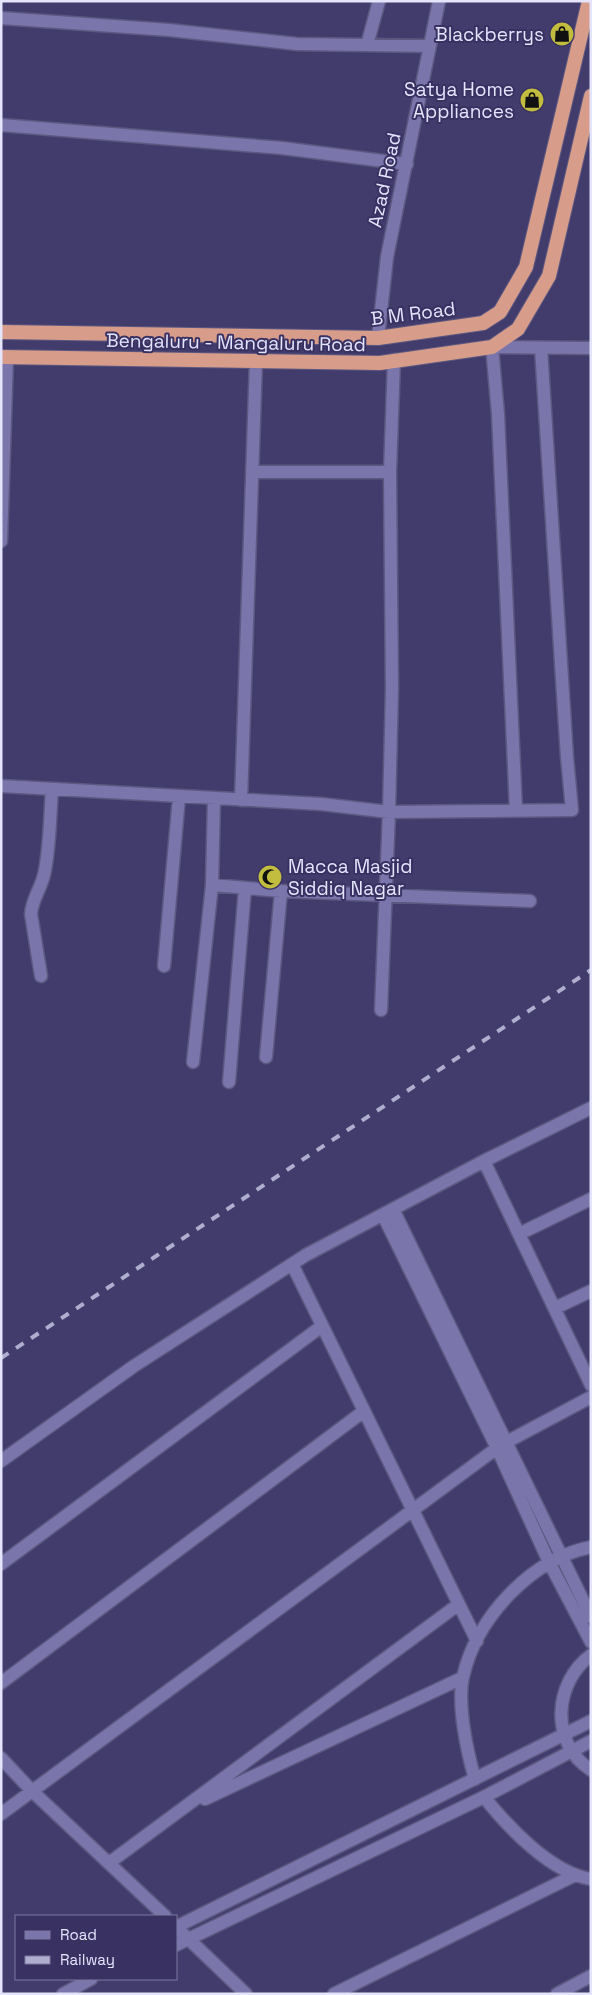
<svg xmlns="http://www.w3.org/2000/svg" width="592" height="1995" viewBox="0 0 592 1995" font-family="'Space Grotesk',sans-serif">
<rect width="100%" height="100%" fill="#423c6d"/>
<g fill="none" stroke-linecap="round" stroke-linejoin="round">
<defs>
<path id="minor" d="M1,18L169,30L297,44L430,46
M367,45L379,1
M1,125L282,148L407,164
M378,338L387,257L439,1
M492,347L498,414L516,810
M253,472H390
M1,541L7,357
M1,786L321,804L389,812L572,810L567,757L541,348
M241,800L256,361
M212,885L281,891L530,901
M164,966L179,797
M41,976L31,914C32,898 43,886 45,870C50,844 50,816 52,789
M381,1010L389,812L392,688L390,472L394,360
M266,1057L281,891
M193,1062L212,885L214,799
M229,1082L245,888
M484,1161L591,1385
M393,1209L591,1617
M383,1215L497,1448L549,1562L591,1642
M519,1234L591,1199
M292,1264L477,1641
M555,1308L591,1291
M1,1461L134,1366L306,1255L484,1161L591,1108
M1,1564L322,1326
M1,1683L364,1411
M1,1758L32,1791L165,1916
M475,1779C467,1752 457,1704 463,1677C476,1618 531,1559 591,1547
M484,1797C508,1827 551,1873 591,1879
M205,1799L462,1678
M1,1814L501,1445L591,1397
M109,1863L459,1604
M176,1927L246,1994
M334,1994L575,1875
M557,1994L591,1976"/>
<path id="tertiary" d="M492,347L591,348
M591,1655C554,1682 549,1743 591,1770
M176,1927L591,1721
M176,1945L484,1797L591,1741
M63,1994L91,1979"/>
<path id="trunk" d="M1,332L378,338L483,323L500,312L526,267L589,1
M1,357L380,363L492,347L518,329L549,276L591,96"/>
</defs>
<use href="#minor" stroke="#5d5880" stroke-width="15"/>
<use href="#tertiary" stroke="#5d5880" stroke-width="15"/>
<use href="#trunk" stroke="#5d5880" stroke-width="16"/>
<use href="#minor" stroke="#7a75ab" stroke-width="12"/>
<use href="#tertiary" stroke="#7a75ab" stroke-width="12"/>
<use href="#trunk" stroke="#d89d8a" stroke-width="14"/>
<path stroke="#b0aece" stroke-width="4" stroke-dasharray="9 9" stroke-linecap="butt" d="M1,1358L591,970"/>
</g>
<defs>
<symbol id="shop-disc" viewBox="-11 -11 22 22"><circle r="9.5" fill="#c2bd3f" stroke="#383162"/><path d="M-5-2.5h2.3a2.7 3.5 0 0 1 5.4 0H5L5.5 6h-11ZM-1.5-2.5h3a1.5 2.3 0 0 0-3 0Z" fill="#111"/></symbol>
<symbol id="mosque-disc" viewBox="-11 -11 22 22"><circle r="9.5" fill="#c2bd3f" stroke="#383162"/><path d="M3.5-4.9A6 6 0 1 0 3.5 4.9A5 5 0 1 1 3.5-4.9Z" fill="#111"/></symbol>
</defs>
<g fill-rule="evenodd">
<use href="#shop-disc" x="548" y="20" width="28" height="28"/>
<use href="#shop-disc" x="518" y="86" width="28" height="28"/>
<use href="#mosque-disc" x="256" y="863" width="28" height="28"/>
</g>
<g text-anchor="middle" stroke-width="4" stroke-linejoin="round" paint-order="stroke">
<g font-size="19" fill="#e4e4fc" stroke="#383162" text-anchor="end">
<text x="544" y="41">Blackberrys</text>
<text x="514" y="96">Satya Home<tspan x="514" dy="22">Appliances</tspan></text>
<text x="288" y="873" text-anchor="start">Macca Masjid<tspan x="288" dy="22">Siddiq Nagar</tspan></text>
</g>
<g font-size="19" fill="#e4e4fc" stroke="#383162">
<text transform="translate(384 180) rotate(-78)" y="7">Azad Road</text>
<text transform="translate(413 313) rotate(-7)" y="7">B M Road</text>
<text transform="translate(236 342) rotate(1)" y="7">Bengaluru - Mangaluru Road</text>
</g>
</g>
<rect width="592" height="1995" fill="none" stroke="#e4e4fc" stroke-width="5"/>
<rect x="15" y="1915" width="162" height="65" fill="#383162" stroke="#7d79a0"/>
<rect x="25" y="1931" width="25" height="8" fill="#7a75ab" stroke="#7d79a0"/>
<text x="60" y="1940" font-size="15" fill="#e4e4fc">Road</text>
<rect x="25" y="1956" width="25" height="8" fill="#b0aece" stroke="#7d79a0"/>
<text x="60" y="1965" font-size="15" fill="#e4e4fc">Railway</text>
</svg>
